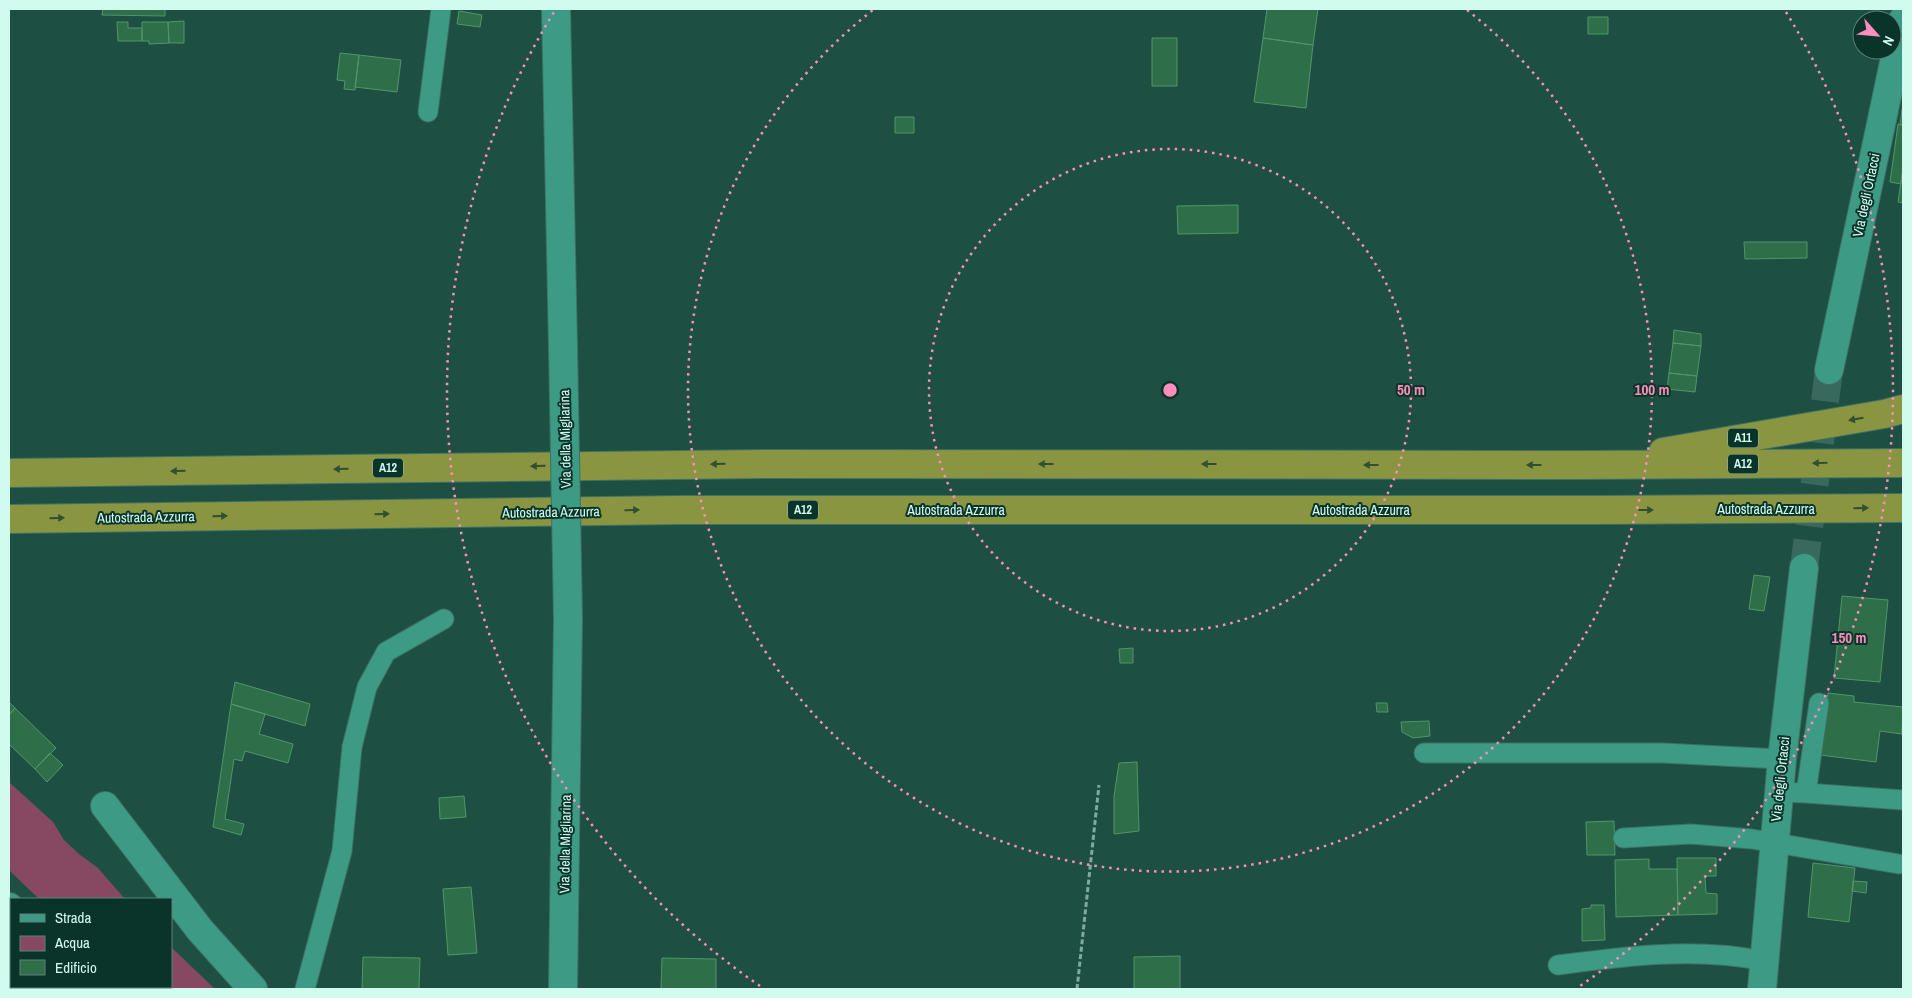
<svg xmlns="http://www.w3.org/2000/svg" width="1912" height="998" viewBox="0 0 1912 998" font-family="'Archivo Narrow',sans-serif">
<rect width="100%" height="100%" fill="#1e4f43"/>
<path fill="#874862" d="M9,782L53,822L64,840L79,854L98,868L125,899H39L9,870Z
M171,946L172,948L215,989H130L128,987H171Z"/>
<path fill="#2e6f49" stroke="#51956b" d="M103,9H165V16L102,15Z
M1267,9H1318L1313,45L1263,38Z
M459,11L482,15L480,27L457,24Z
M1588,17H1608V34H1588Z
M184,21V43H169L168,22Z
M117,22H128V28H142V41H118Z
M142,22H168L169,43L149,44V41H142Z
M1152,38H1177V86H1152Z
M1263,38L1313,45L1306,108L1254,102Z
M340,53L359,55L355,90L344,89L345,81L337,80Z
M359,55L401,60L397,92L355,87Z
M1902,109H1903V125H1900Z
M895,117H914V133H895Z
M1898,124L1903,125V168L1901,184L1890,182Z
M1903,168V203L1898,202Z
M1238,205V233L1178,234L1177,206Z
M1744,242H1807V258L1745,259Z
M1674,330L1701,334V346L1673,343Z
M1673,343L1701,346L1697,376L1669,373Z
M1669,373L1697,376L1695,392L1667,389Z
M1754,575L1770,577L1764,611L1749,609Z
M1842,596L1888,600L1880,682L1834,678Z
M1133,648V663H1120L1119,649Z
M235,682L310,704L305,726L231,704Z
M1828,693L1854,696V702L1903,707L1902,734L1880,731L1876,762L1820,755Z
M9,702L15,708L9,715Z
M1376,703H1387L1388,712H1377Z
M231,704L265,714L259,734L293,744L288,763L245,751L242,761L234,759L225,819L244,824L241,835L213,827Z
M15,708L56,748L35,769L9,744V715Z
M1429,721L1430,736L1413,738L1402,732L1401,722Z
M50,753L63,765L47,782L35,769Z
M1137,762L1139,831L1114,834V796L1119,763Z
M464,796L466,817L440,819L439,798Z
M1614,821L1615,855H1587L1586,822Z
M1677,858H1716V876H1705L1706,893L1717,894V914L1678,915Z
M1649,859V869H1677L1678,915L1616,917L1615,860Z
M1813,863L1855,868L1849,922L1808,917Z
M1853,881L1867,882L1866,893L1852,891Z
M471,887L477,953L448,955L443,889Z
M1591,905H1604L1605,940L1582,941V909L1591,908Z
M9,933L11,935V987H41L9,989Z
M1180,956V989H1134V957Z
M363,957L420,958L419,989H362Z
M662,958L716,959V989H661Z"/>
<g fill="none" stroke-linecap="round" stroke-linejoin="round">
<path stroke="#39695d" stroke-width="28" stroke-dasharray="28 14" stroke-linecap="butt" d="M1804,568L1829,370"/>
<defs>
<path id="service" d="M428,112L441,9
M1424,753H1663L1782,759
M1779,792L1806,793L1903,800
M1806,793L1819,703
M1623,838L1691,834L1752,839L1899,864
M1558,965C1626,956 1696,947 1764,961
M305,989L342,851L352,747L367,687L386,652L444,619"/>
<path id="minor" d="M556,9L563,347
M1829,370L1903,20
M105,806L200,930L253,989
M9,907L11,910
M87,987L90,989
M563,989L568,619
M1762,989L1782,759L1804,568"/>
<path id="motorway" d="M1663,452L1884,414L1903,409
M9,473L767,464L1582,465L1903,463
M9,519L679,510H1597L1903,508"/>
</defs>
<use href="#service" stroke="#3f7065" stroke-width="21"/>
<use href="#minor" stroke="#3f7065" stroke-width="30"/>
<use href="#motorway" stroke="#3f7065" stroke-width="30"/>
<path stroke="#7eab9f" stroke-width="3" stroke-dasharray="5 2.5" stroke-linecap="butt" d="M1077,989L1099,785"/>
<use href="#service" stroke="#3d9b85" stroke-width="19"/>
<use href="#minor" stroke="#3d9b85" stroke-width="28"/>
<use href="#motorway" stroke="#8a9541" stroke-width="28"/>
<defs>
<path id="minor-bridge" d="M563,347L568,619"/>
</defs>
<use href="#minor-bridge" stroke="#3f7065" stroke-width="30" stroke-linecap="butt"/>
<use href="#minor-bridge" stroke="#3d9b85" stroke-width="28"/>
</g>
<defs><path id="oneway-solid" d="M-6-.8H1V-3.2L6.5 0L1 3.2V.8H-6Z" transform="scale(1.25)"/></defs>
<g fill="#305031">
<use href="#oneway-solid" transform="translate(1856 419) rotate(170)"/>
<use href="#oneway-solid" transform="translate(1820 463) rotate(179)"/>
<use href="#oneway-solid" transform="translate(718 464) rotate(179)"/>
<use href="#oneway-solid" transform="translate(1046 464) rotate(-180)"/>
<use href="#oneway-solid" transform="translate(1209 464) rotate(-180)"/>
<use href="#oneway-solid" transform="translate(1371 465) rotate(-180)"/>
<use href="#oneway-solid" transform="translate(1534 465) rotate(-180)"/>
<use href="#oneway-solid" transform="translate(538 466) rotate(179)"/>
<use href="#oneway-solid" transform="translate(341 469) rotate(179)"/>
<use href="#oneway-solid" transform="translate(178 471) rotate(179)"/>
<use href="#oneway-solid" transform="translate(1861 508) rotate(-1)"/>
<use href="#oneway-solid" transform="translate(632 510) rotate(-1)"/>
<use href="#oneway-solid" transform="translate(1646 510)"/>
<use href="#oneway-solid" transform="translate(382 514) rotate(-1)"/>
<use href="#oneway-solid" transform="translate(220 516) rotate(-1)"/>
<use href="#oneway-solid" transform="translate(57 518) rotate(-1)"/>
</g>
<g fill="none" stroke="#fe8ebb" stroke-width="2.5" stroke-dasharray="2.5 5">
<circle cx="1170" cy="390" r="241"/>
<path d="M1467 10A482 482 0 1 1 873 10"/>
<path d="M760 986A723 723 0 0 1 554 12M1786 12A723 723 0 0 1 1580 986"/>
</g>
<g text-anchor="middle" stroke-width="4" stroke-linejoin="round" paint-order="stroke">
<g fill="#0a332a" stroke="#95bfb4" stroke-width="1">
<rect x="1728" y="428.5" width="30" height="19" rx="4"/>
<rect x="1728" y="454.5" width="30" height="19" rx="4"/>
<rect x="373" y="458.5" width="30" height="19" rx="4"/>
<rect x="788" y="500.5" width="30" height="19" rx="4"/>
</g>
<g font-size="12" font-weight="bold" fill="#d1fbef">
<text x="1743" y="442">A11</text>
<text x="1743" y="468">A12</text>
<text x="388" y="472">A12</text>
<text x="803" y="514">A12</text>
</g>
<g font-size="14" fill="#d1fbef" stroke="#0a332a">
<text transform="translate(1866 195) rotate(-78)" y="5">Via degli Ortacci</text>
<text transform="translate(565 439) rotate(-91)" y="5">Via della Migliarina</text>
<text x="1766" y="514">Autostrada Azzurra</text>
<text x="956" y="515">Autostrada Azzurra</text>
<text x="1361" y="515">Autostrada Azzurra</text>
<text transform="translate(551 512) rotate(-1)" y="5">Autostrada Azzurra</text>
<text transform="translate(146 517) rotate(-1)" y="5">Autostrada Azzurra</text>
<text transform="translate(1780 779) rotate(-84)" y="5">Via degli Ortacci</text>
<text transform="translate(565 844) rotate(-89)" y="5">Via della Migliarina</text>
</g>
</g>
<circle cx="1170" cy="390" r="8" fill="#fe8ebb" stroke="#0a332a" stroke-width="2.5"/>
<g font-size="15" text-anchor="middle" font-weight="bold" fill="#fe8ebb" stroke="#0a332a" stroke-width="4" stroke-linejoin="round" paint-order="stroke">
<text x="1411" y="395">50 m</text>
<text x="1652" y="395">100 m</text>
<text x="1849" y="643">150 m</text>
</g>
<rect width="1912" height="998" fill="none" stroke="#d1fbef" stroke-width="20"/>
<rect x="10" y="898" width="162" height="90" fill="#0a332a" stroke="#5a8379"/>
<rect x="20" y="914" width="25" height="8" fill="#3d9b85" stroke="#5a8379"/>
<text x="55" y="923" font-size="15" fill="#d1fbef">Strada</text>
<rect x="20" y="936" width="25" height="15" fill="#874862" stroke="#5a8379"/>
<text x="55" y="948" font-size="15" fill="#d1fbef">Acqua</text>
<rect x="20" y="960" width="25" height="15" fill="#2e6f49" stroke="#5a8379"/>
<text x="55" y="973" font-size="15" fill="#d1fbef">Edificio</text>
<g transform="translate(1877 35) rotate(117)"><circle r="24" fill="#0a332a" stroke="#5a8379"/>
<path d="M0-4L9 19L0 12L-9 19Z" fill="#fe8ebb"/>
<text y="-8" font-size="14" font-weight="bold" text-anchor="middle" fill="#d1fbef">N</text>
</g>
</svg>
